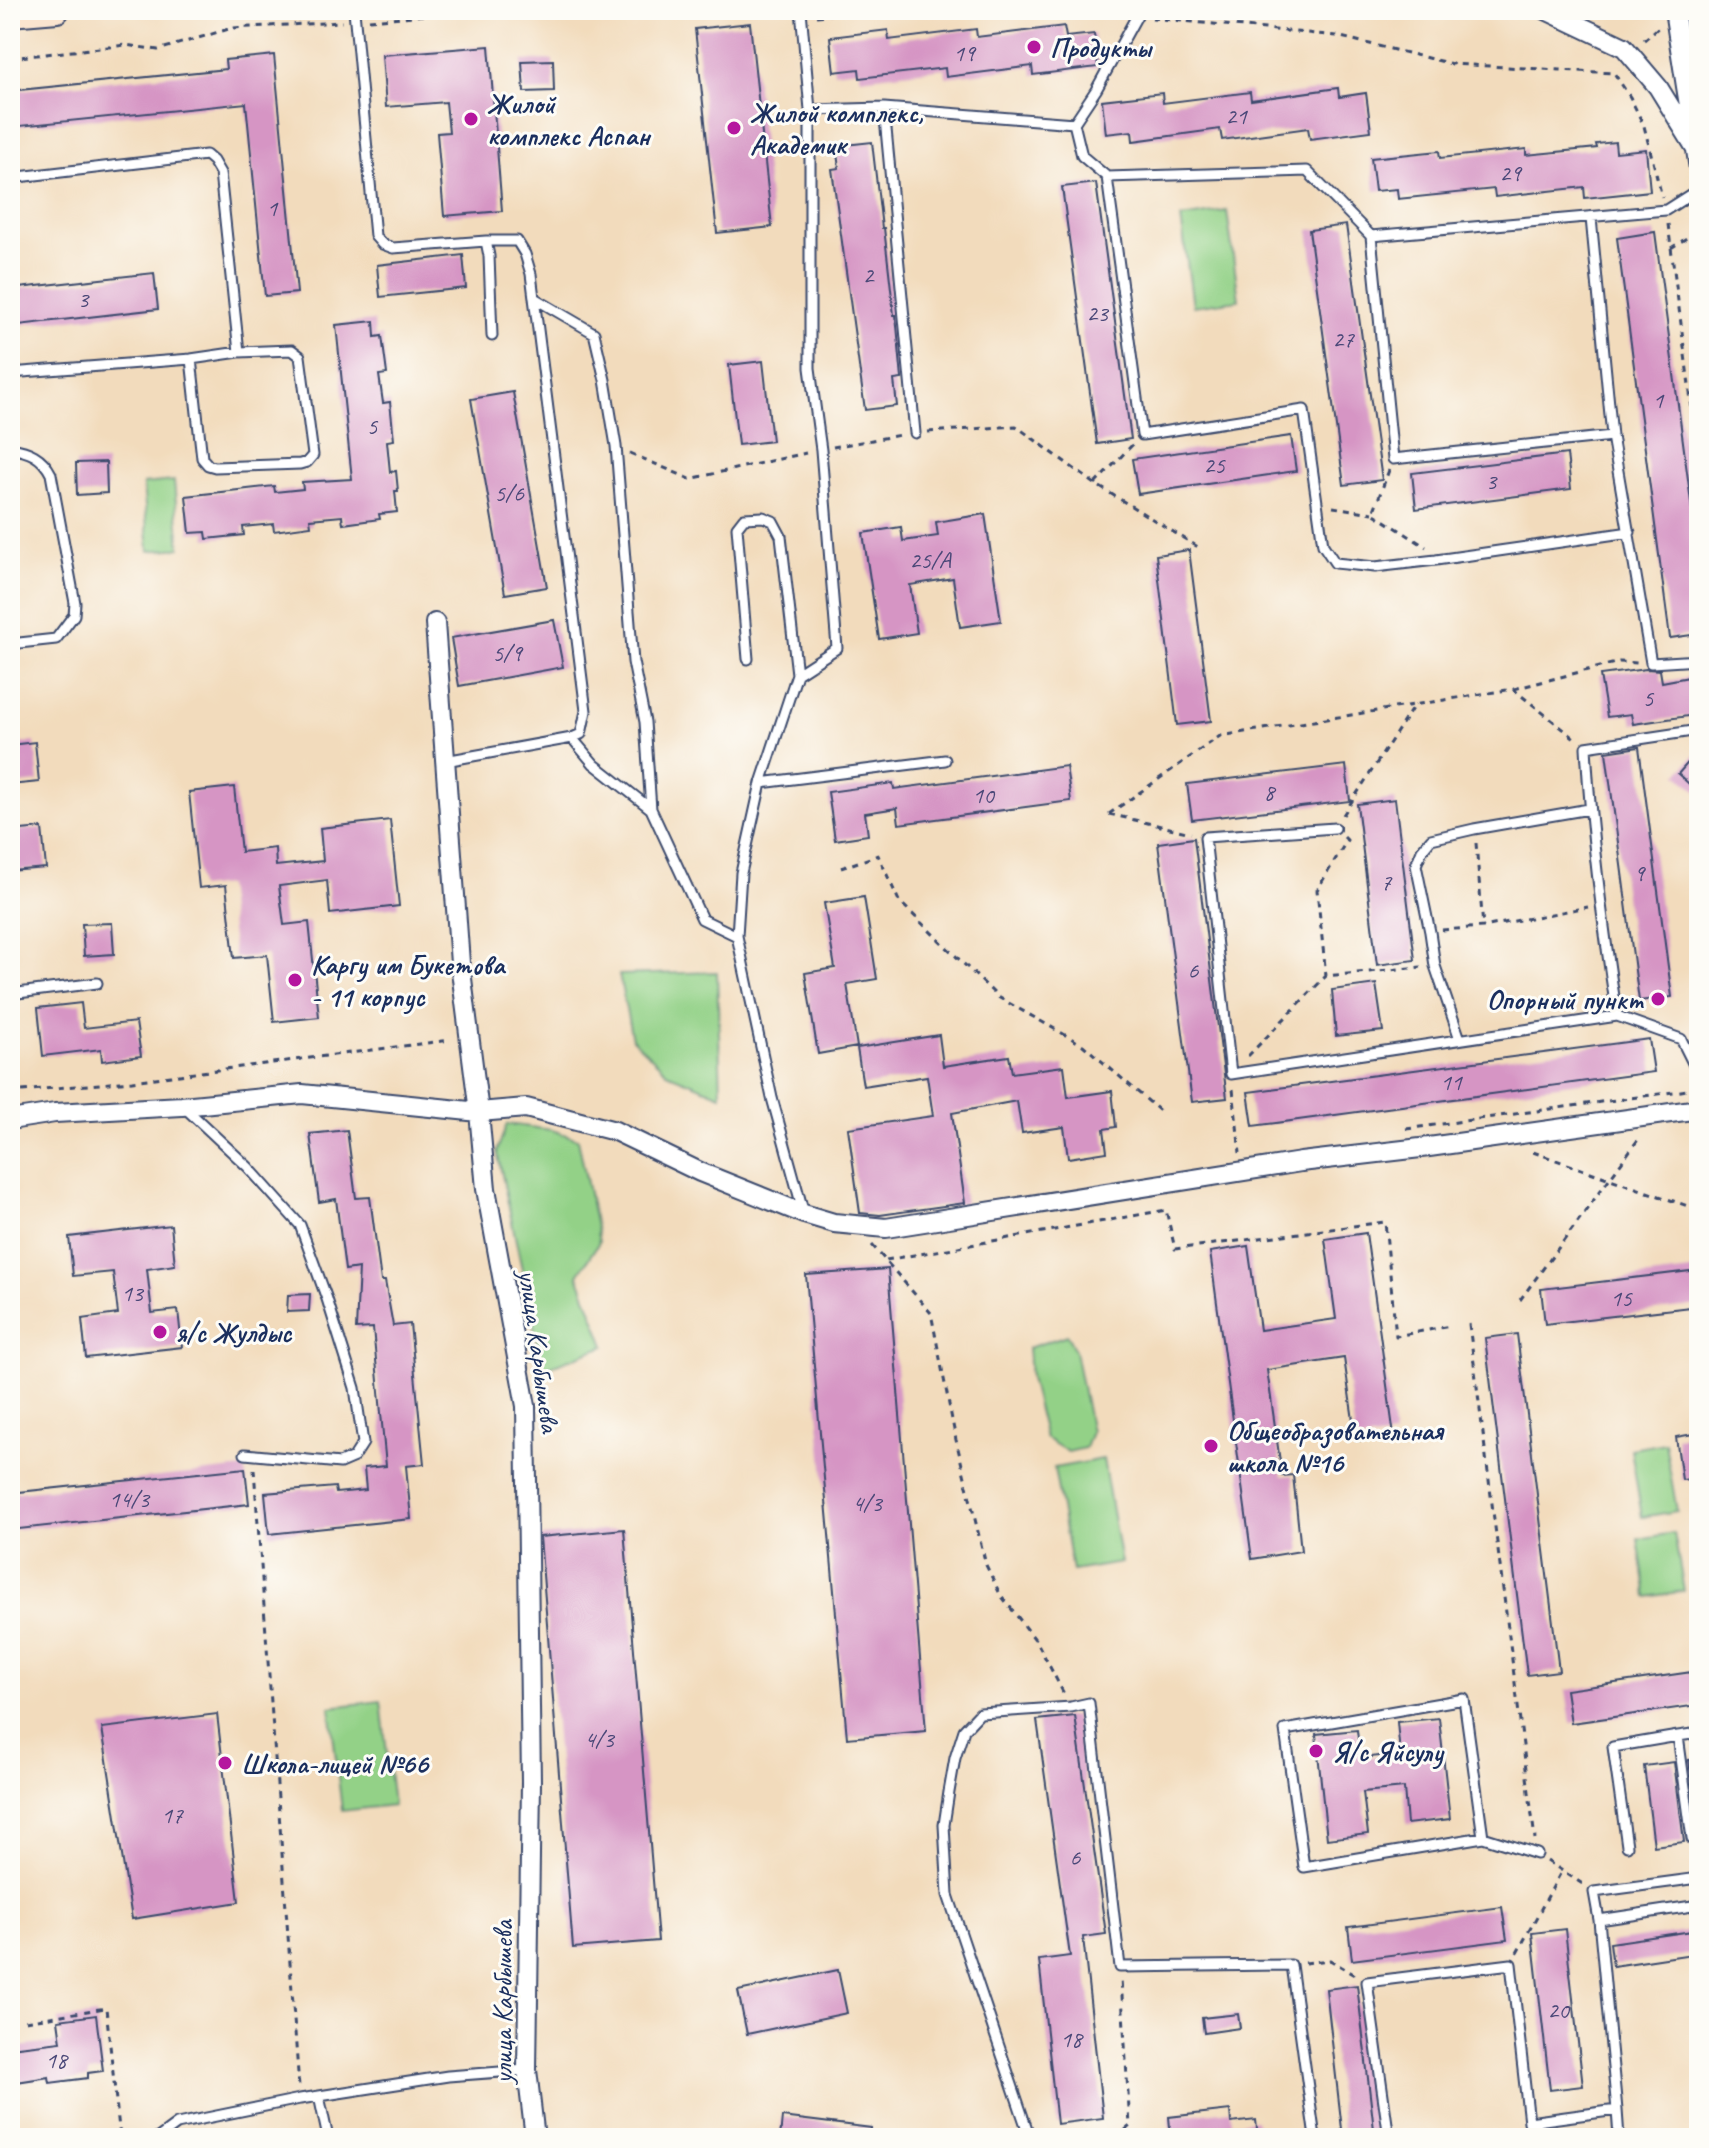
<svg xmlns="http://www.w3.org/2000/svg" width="1709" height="2148" viewBox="0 0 1709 2148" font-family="Caveat,sans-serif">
<rect width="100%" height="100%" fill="#fdfcf7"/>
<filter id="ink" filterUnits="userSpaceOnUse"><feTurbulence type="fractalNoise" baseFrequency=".0125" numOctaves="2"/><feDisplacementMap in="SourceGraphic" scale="16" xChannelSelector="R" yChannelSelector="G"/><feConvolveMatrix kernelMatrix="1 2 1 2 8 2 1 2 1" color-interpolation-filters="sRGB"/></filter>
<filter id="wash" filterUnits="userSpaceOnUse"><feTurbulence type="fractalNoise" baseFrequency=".006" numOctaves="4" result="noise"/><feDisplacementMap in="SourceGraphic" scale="32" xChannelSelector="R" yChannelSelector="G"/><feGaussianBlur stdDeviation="1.8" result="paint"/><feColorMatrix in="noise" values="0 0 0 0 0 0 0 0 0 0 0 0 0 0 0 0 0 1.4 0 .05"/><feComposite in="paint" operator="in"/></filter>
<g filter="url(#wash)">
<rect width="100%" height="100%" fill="#f2dbbc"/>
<path fill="#93d187" stroke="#578072" stroke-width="2" d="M1227,211L1239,300L1193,306L1181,218Z
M174,481L180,548L149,551L143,484Z
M717,972L721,1095L669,1074L632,1039L619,975Z
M507,1124L552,1130L578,1139L599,1242L578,1275L605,1346L543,1369L497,1151Z
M1067,1335L1075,1351L1091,1432L1085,1448L1068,1452L1045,1438L1030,1378L1028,1348Z
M1665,1443L1677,1511L1642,1517L1631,1449Z
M1103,1459L1121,1563L1072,1571L1054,1468Z
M1674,1533L1684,1591L1647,1597L1638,1539Z
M381,1701L393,1805L342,1811L330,1707Z"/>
<g id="blocks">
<path fill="#d695c4" d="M750,23L772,227L717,233L695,29Z
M1064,26L1066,37L1094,34L1098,67L1033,75L1032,66L946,77L945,68L860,78L859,69L834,72L830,37L888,30L889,40L976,29L977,37Z
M489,46L502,211L444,216L437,133L449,132L446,102L386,107L382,55Z
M274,55L297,293L265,296L246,103L10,127V91L226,69L225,60Z
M553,60L554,91L524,92L522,61Z
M1338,88L1339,97L1366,93L1371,131L1310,139L1308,128L1222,140L1220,129L1133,141L1132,131L1106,134L1102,100L1162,93L1163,103L1250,92L1251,100Z
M872,142L882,228H884L894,315H896L902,379L894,380L897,406L865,410L832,169L839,168L836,146Z
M1615,142L1616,152L1646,149L1650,191L1585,198L1584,187L1495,197L1494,189L1398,199L1397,189L1375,191L1371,158L1439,151L1440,158L1526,149V155L1597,148L1596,144Z
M1096,183L1131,439L1097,444L1062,187Z
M1346,225L1382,480L1344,485L1309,230Z
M1655,232L1699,562V634L1670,638L1617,238Z
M463,255L466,288L380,297L377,265Z
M154,273L158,309L10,326V289Z
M374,321L375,337L382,336L387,374L379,375L383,403L390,402L394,440L387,441L390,472L396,471L398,491H395L397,512L379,514L380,519L343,524L342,516L310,519L311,526L274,531L273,524L243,527L244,535L207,539L206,532L190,533L186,496L274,486L275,492L303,489L302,482L352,479L336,325Z
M763,361L772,441L738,445L729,365Z
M513,392L547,587L505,594L471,399Z
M1291,436L1296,471L1138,494L1132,459Z
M1567,454L1571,489L1416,509L1412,473Z
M106,462L107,493L77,495L76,463Z
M985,514L1001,621L960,627L953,578L910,585L917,633L879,639L863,533L901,527L903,541L938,536L936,522Z
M1189,550L1211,721L1177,725L1156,555Z
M554,620L563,667L459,686L451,638Z
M1646,669L1660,670L1662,682L1689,677L1695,715L1633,724L1631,714L1607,717L1600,675Z
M35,742L39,782L10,785V745Z
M1639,747L1672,997L1639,1001L1606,752Z
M1699,750V793L1678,774Z
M1346,765L1350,801L1192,820L1187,784Z
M1066,766L1071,801L899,824L897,808L865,813L868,835L835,840L828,792L893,783L894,789Z
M234,787L241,852L275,848L276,866L323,861L320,828L390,820L399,906L330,914L327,880L279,886L284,925L309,922L319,1017L274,1022L267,955L234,958L226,885L199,888L189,792Z
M1395,799L1415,960L1377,965L1357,804Z
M42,828L46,868L10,871V831Z
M1194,838L1227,1098L1192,1102L1158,843Z
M864,897L877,979L847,984L857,1047L818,1054L805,973L835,968L824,903Z
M112,923L114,954L84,956L82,924Z
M1376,984L1383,1031L1336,1036L1332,990Z
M81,1003L84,1028L136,1022L141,1056L102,1061L101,1049L43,1056L38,1008Z
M939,1035L943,1066L1009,1056L1012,1073L1064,1066L1068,1097L1112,1091L1116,1127L1104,1129L1107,1152L1068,1158L1064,1127L1022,1133L1017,1101L952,1113L965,1203L880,1215L860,1213L848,1128L933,1116L927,1076L863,1086L857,1048Z
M1649,1039L1654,1072L1253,1126L1248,1092Z
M347,1130L356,1198L370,1197L381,1281H385L393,1326L410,1324L424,1464L406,1466L411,1519L269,1534L265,1493L335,1487L336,1493L366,1490L364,1468L386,1466L373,1328L356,1329L359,1268L345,1270L336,1199L319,1202L310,1134Z
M171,1225L175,1265L147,1269L152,1313L178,1310L182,1347L86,1358L82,1319L118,1314L113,1272L73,1276L69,1237Z
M1366,1233L1394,1436L1356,1441L1344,1358L1267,1370L1282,1476L1293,1475L1301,1551L1252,1559L1210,1252L1248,1246L1260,1330L1336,1319L1325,1239Z
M888,1269L926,1731L847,1738L806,1275Z
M1699,1270V1306L1545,1324L1541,1289Z
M310,1294L309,1311L287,1312L288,1295Z
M1517,1334L1559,1671L1527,1675L1485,1338Z
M1699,1433V1478L1682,1480L1676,1437Z
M245,1468L249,1504L10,1530V1493Z
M624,1529L658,1941L573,1948L540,1537Z
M1699,1671V1705L1571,1723L1566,1690Z
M217,1714L239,1902L132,1919L102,1728Z
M1075,1716L1106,1934L1083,1937L1103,2118L1057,2124L1039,1960L1070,1956L1037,1720Z
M1439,1718L1450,1819L1407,1824L1404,1788L1363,1792L1368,1834L1327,1839L1316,1734L1357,1730L1360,1758L1400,1754L1397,1722Z
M1699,1759V1830H1698L1689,1760Z
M1674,1762L1684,1842L1654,1846L1644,1766Z
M1502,1907L1507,1940L1352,1960L1348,1927Z
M1565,1929L1583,2086L1550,2090L1532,1933Z
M1699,1930V1953L1613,1966L1610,1943Z
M838,1970L847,2013L747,2034L738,1991Z
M1357,1985L1375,2138H1343L1326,1989Z
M1238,2014L1240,2028L1204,2033L1202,2018Z
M96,2015L103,2071L88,2073V2078L50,2083L49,2077L10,2083V2048L61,2042L58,2020Z
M1230,2110L1231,2123L1256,2120L1258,2138H1171L1169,2117Z
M782,2117L871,2128V2138H780Z"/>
</g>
</g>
<g filter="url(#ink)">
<use href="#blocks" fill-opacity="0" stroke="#3b496c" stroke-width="2"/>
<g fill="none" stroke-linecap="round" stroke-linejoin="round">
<defs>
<path id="service" d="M354,10L375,236L382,244L393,248L486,241L489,256L492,336
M801,10L810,110V368L821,450L837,648L797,674L761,783L741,873L737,936L772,1098L804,1214
M884,108L915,433
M810,110L884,108L1074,123L1082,156L1107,177L1307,171L1371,236L1393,459L1612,436
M1074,123L1096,90L1140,10
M1107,177L1142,435L1304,410L1323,545L1335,563L1375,567L1436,560L1630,532
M10,178L206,155L213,161L220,173L239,352
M1591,218L1612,436L1651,663L1699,660
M1371,236L1666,210L1699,189
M534,298L594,333L605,380L616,446L633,662L645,722L651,809L702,919L737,936
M10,373L191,359L239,352L292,350L300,356L313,455L307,462L300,464L215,467L208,465L202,458L191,359
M10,448C29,451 42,456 51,474L75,603L74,615L56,639L10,644
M748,659L737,527L744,518L763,517L773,521L781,536L797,674
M572,738L594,764L651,809
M445,761L572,738L581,734L586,711L531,274L525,254L517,241H486
M761,783L945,760
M1335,828L1205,837L1231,1074L1617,1016L1681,1039L1699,1075
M10,994L97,983
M1617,1016C1603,927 1591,838 1586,747L1699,730
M1460,1039L1435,966L1430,932L1416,865L1422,850L1431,839L1474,829L1589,809
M184,1107L248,1167L300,1225L327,1299L355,1388L363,1443L354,1457L340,1463L245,1454
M1699,1733L1678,1736L1692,1839L1699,1838
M1483,1837L1464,1699L1285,1730L1304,1867L1483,1837L1537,1854
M1627,1846L1613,1747L1678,1736
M1599,1920L1699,1905
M319,2096L328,2138
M1617,2110L1619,2138
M158,2138L177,2124L300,2099L448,2076L527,2070
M1030,2138L948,1895L944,1825L949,1792L955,1758L964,1730L980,1713L1071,1707L1089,1703L1120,1967L1291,1965L1315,2138
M1389,2138L1367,1982L1511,1964L1529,2122L1617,2110L1599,1920L1594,1892L1699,1878"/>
<path id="minor" d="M1546,10L1624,47L1658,87L1695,147
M1674,10L1699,169
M435,623L460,963L479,1112L486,1189L526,1406L531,1782L527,2070L535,2138
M10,1120L55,1113L182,1106L302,1094L479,1112L526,1108L615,1131L700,1172L804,1214L834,1223L886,1228L1301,1162L1429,1147L1699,1109"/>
<path id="secondary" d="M10,14L57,10"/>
</defs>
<use href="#service" stroke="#3b496c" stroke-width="13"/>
<use href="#minor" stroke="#3b496c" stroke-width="22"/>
<use href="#secondary" stroke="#3b496c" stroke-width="28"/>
<path stroke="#3b496c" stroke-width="3" stroke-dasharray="6 6" stroke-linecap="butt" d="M762,10L789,15
M1096,10L1121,14
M816,16L876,10
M1152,18L1337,36L1452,64L1614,73L1630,97L1644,126L1662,197
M369,20L481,10
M1644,40L1659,27
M10,58L126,45L158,50L232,28L342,22
M1668,224L1699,462
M1671,248L1699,230
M928,432L1016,426L1095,484L1198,547
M833,447L900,435
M630,453L690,479L806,453
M1389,470L1373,513L1426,547
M1095,484L1134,443
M1333,507L1373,513
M1514,689L1619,662L1639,663
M1109,814L1220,736L1513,689L1577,740
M1109,814L1191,833
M1343,815L1415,704
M1344,837L1347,840L1317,890L1326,976L1421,967
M1476,843L1483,927
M841,868L878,855L899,901L998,997L1083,1045L1161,1112
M1442,930L1483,927L1588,907
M1248,1056L1326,976
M1233,1089L1240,1153
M10,1092L132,1081L450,1040
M1406,1129L1695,1089
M1533,1152L1699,1210
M872,1245L931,1313L956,1440L986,1565L1000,1594L1037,1642L1064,1694
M886,1260L1166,1210L1175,1249L1385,1222L1396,1336L1450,1326
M1520,1300L1640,1137
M1469,1324L1535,1839
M254,1469L299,2087
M1547,1861L1584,1885
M1517,1953L1561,1872
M1305,1963L1330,1960L1357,1976
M25,2021L106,2008L120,2138
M1116,2138L1130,2126L1121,1979"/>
<use href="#service" stroke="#fff" stroke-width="9"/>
<use href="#minor" stroke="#fff" stroke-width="18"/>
<use href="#secondary" stroke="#fbe5cf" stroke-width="24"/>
</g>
</g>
<g fill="#b5179e" stroke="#fdfcf7" stroke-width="3">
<circle cx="1034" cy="47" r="8"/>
<circle cx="471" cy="119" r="8"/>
<circle cx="734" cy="128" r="8"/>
<circle cx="295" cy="980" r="8"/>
<circle cx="1658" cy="999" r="8"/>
<circle cx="160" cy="1332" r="8"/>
<circle cx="1211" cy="1446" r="8"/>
<circle cx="1316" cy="1751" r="8"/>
<circle cx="225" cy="1763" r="8"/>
</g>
<g text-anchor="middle" stroke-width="6" stroke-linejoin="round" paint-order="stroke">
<g font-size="24" fill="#4a4878">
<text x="964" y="61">19</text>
<text x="1236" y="124">21</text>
<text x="1510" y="181">29</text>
<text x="272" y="216">1</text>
<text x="868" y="283">2</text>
<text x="83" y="307">3</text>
<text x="1097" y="321">23</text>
<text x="1343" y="347">27</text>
<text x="1658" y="408">1</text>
<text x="372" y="434">5</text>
<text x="1214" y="473">25</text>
<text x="1491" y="489">3</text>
<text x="509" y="501">5/6</text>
<text x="930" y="568">25/А</text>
<text x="507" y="661">5/9</text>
<text x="1648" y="706">5</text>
<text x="1269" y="800">8</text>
<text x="983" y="803">10</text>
<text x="1639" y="881">9</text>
<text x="1386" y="890">7</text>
<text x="1193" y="978">6</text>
<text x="1451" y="1090">11</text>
<text x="132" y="1301">13</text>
<text x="1621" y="1306">15</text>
<text x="129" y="1507">14/3</text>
<text x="867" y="1511">4/3</text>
<text x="599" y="1747">4/3</text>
<text x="172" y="1823">17</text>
<text x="1075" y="1865">6</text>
<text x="1558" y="2018">20</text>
<text x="1071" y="2047">18</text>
<text x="56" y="2068">18</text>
</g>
<g font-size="28" font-weight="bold" fill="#1b2f5e" stroke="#fdfcf7" text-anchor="start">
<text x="1050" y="57">Продукты</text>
<text x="487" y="113">Жилой<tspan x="487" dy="32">комплекс Аспан</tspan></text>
<text x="750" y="122">Жилой комплекс,<tspan x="750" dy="32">Академик</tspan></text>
<text x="311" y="974">Каргу им Букетова<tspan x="311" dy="32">- 11 корпус</tspan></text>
<text x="1642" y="1009" text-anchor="end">Опорный пункт</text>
<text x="176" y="1342">я/c Жулдыс</text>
<text x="1227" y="1440">Общеобразовательная<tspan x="1227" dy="32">школа №16</tspan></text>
<text x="1332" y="1761">Я/c Яйсулу</text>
<text x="241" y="1773">Школа-лицей №66</text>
</g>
<g font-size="28" fill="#1b2f5e" stroke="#fdfcf7">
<text transform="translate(540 1351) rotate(82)" y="10">улица Карбышева</text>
<text transform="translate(502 2002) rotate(-90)" y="10">улица Карбышева</text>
</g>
</g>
<rect width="1709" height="2148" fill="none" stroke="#fdfcf7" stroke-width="40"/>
</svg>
